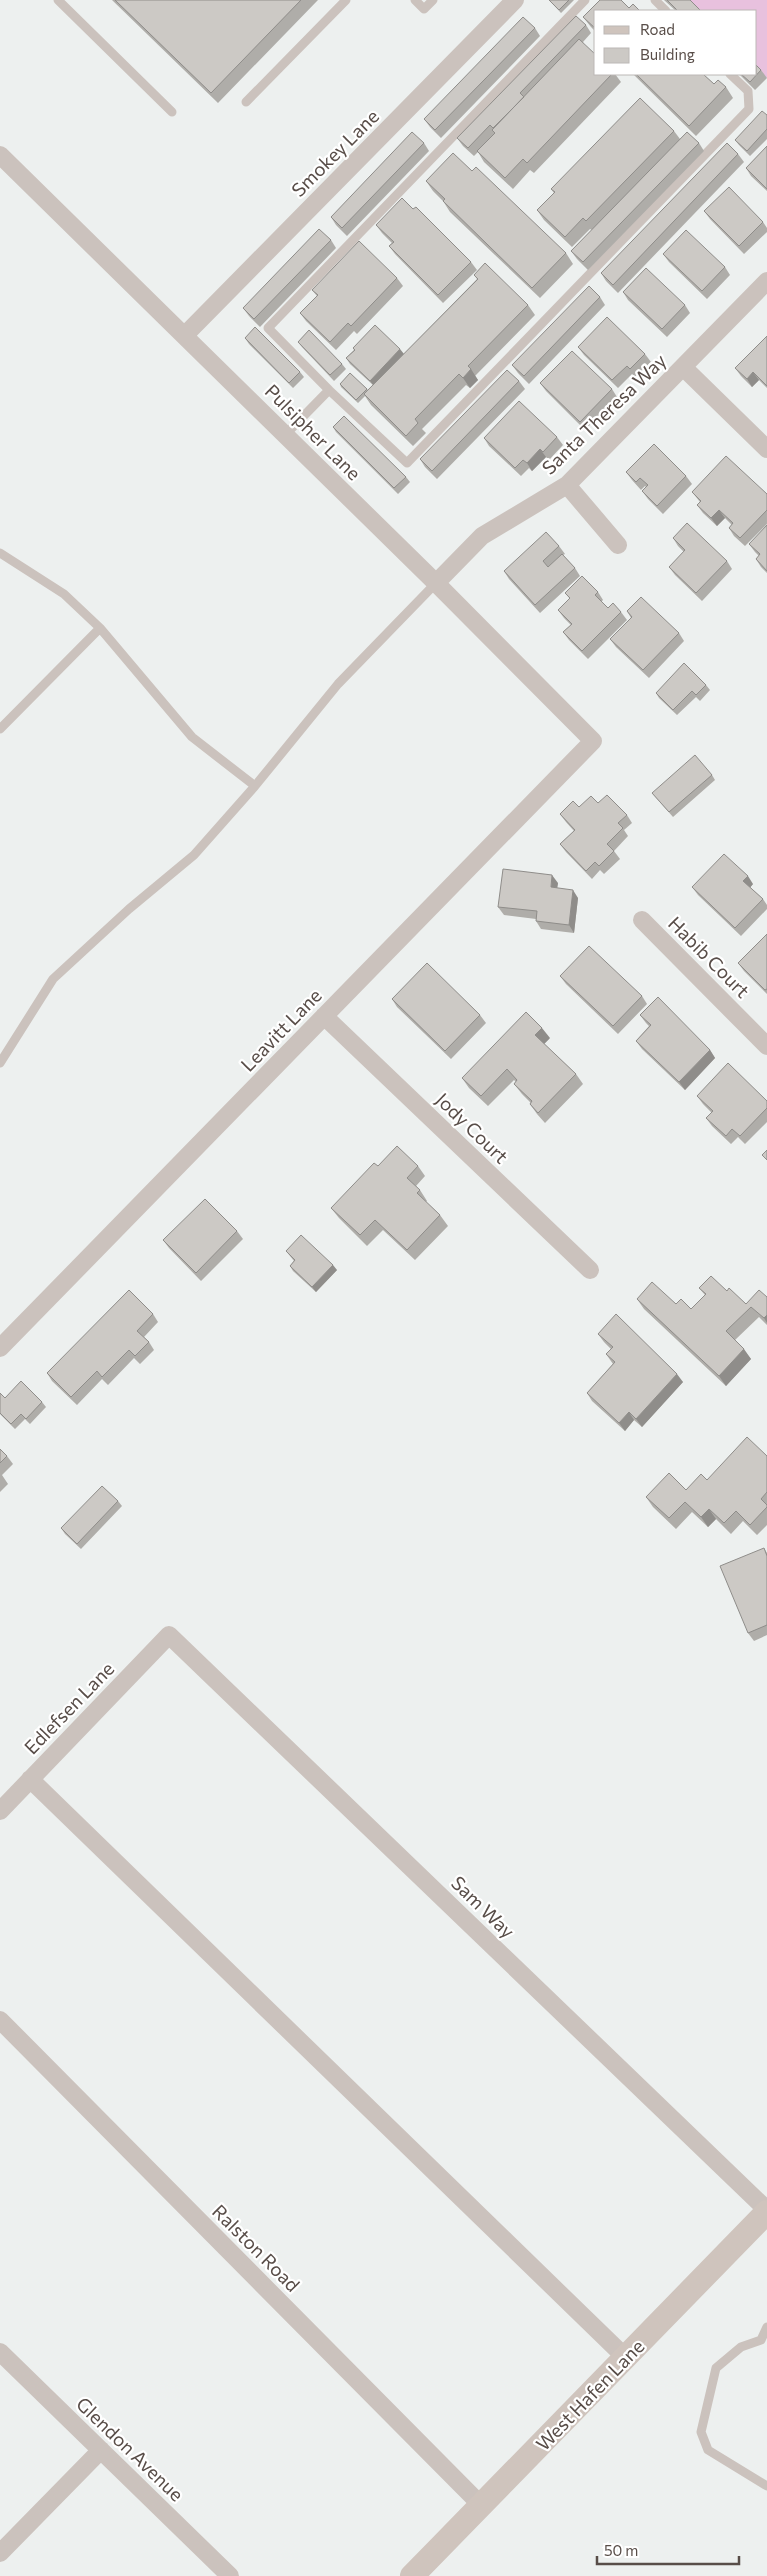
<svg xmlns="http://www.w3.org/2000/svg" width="767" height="2576" viewBox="0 0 767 2576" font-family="Commissioner,sans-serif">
<rect width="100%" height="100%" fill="#edf0ef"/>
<path fill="#e8c1de" d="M687,0H767V78L756,67V11H698Z"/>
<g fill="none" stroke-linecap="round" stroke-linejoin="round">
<path stroke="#cbc2bd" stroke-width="9" d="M58,0L172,112
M415,0L424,9L433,0
M655,0L666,11
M246,102L346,0
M329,390L407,463L749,109L748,91L730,74
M286,434L329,390L268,328L585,0
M0,553L64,594L100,628L192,737L255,786
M0,729L100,628
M0,1063L53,979L129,909L194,855L255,786L338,684L436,583
M767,2327L761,2340L741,2347L716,2368L701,2432L708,2450L767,2486"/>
<path stroke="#cbc2bd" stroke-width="18" d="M0,155L436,583L593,741L0,1348
M185,335L515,0
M683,367L767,449
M567,485L618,545
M436,583L482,536L567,485L767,281
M642,920L767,1046
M324,1016L590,1270
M30,1779L626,2358
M0,1811L169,1635L767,2210
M0,2020L482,2506
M0,2352L230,2576
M0,2553L101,2450"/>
<path stroke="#cfc4bd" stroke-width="24" d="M412,2576L767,2212"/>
</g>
<path fill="#afada9" d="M112,0H318L218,103Z
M549,0H574L561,13Z
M600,0H621L629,8L633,4L640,11H596V32L591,27L583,17Z
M664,0H690L701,11H676Z
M586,25L591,33L583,42L596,74H615L621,82L534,173L530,170L513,189L484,162L478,152L474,156L463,146L457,138Z
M535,28L540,36L441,138L430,127L424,119Z
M761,70L767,78L755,90L739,74H756Z
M633,74H703L714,84L726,87L733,98L696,136Z
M767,115V139L750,156L739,145L735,140Z
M674,131L680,139L699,143L704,151L588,270L577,259L571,251L592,230L590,229L572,247L544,220L537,210L554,193L551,189Z
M424,143L429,151L347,236L336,225L331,217Z
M767,146V191L751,176L746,168Z
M738,154L744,162L618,293L606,281L601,273Z
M472,171L566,253L573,264L540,298L450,212L443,201L433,191L426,181Z
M704,211L763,222L767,228V232L744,254L710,219Z
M376,225L471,262L477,270L443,303L395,254L389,246L392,243L382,233Z
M331,240L336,248L260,327L249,316L243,308Z
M663,254L725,267L730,275L707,299L669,262Z
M474,275L528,305L535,315L475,376L478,380L470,388L466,385L422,429L426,433L413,446L371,405L365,396L358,403L341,387L340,384L367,389L368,390L373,385L350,364L346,358L354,350L353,348L404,354L477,279Z
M397,278L403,286L357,334L354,331L336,350L306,321L300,313L317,296L312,290Z
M623,292L685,305L690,313L667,337L628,300Z
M600,297L605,305L529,384L518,373L512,365Z
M767,336V388L759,380L752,387L741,376L735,368Z
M245,338L300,372L304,377L293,388L249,344Z
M298,342L342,364L346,369L334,381L302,347Z
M578,347L645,354L651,362L635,377L632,374L618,388L584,355Z
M519,381L525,389L437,479L425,467L420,459Z
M540,383L612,389L617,397L585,430L546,391Z
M333,427L406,477L410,482L398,494L336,432Z
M557,437L563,445L549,460L546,457L532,471L529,468L521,476L489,446L484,438Z
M626,472L686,476L692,484L663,514L648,499L642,491L646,487L645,486L641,490L632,480Z
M692,492L767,494V524L745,546L734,536L729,528L732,525L725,518L717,526L703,513L697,505L700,502Z
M767,525V573L761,567L756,559L759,556L755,552L749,544Z
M673,538L727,561L732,569L702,601L675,575L669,567L684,552L678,546Z
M559,546L565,554L563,555L575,568L580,576L540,613L509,579L504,571Z
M598,592L603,600L601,602L608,608L621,612L627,620L588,659L569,640L563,632L571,625L564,618L558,610L570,599L565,593Z
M627,611L679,633L684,641L649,678L616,647L610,639L631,618Z
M706,685L710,690L700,701L696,697L677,715L659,698L656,693Z
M712,775L715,780L673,817L652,793Z
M598,803L627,815L632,823L624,830L628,836L614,851L620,859L604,874L600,870L592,879L566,852L560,844L574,831L566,822L560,814L579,807Z
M558,883L557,888L578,898L574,933L541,929L536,921V919L504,915L498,907Z
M753,884L750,887L763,899L767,905V909L741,936L698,895L692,887Z
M767,934V994L744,971L738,963Z
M560,976L642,996L647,1004L618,1034L566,984Z
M392,999L480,1015L486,1023L451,1059L397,1007Z
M640,1015L710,1050L715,1058L685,1090L642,1049L636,1041L649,1026L646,1023Z
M550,1038L544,1044L576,1074L583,1084L545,1123L537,1114L530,1104L531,1103L522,1094L514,1084L516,1082L514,1080L488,1106L469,1088L462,1078Z
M697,1096L767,1101V1122L745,1144L738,1137L731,1144L712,1126L706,1118L712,1113L703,1104Z
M378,1166H418L425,1176L416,1186L420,1190L427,1201L426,1202L440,1215L448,1226L415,1260L383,1230L367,1246L339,1218L331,1208Z
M237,1231L243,1239L201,1281L169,1248L163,1240Z
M286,1251L337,1270L316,1292L293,1271L290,1266L294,1261Z
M699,1288L727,1291L746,1304L767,1297V1325L759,1317L735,1340L751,1359L726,1386L644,1309L637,1299L676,1304L691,1309L705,1295Z
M153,1314L158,1322L144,1337L149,1342L154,1350L140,1364L134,1358L108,1385L102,1379L77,1405L52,1381L47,1373Z
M598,1334L683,1382L642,1427L634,1420L625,1431L592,1401L587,1393L613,1364L606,1354L611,1349L604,1342Z
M0,1393L5,1398L42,1402L46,1407L30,1424L25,1419L15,1429L0,1414Z
M0,1449L7,1456L13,1464L2,1475L8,1484L0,1492Z
M767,1456V1525L757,1535L743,1521L731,1534L716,1519L708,1527L692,1512L676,1529L653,1507L646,1497L686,1490L707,1480Z
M118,1501L122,1506L81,1549L65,1534L61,1528Z
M764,1548L767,1553V1635L754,1641L748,1633Z"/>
<path fill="#8f8d8a" d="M400,349L404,354L374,386L370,381Z
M471,369L478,380L470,388L463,378Z
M753,372L759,380L752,387L747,379Z
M540,449L546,457L532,471L527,463Z
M719,510L725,518L717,526L711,518Z
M552,875L558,883L556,895L551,887Z
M748,876L753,884L749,889L743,881Z
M573,890L578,898L574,933L569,925Z
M542,1028L550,1038L543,1045L535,1035Z
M710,1050L715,1058L685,1090L679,1082Z
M333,1265L337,1270L316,1292L312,1287Z
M767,1315V1323L764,1318Z
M744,1349L751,1359L726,1386L719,1376Z
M677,1374L683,1382L642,1427L636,1419Z
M629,1412L634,1420L625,1431L619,1423Z
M709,1509L716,1519L708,1527L701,1517Z"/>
<path fill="#ccc9c5" stroke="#8f8d8a" d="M115,0H301L211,93Z
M549,0H569L559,10Z
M600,0H621L629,8L633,4L640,11H596V29L583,17Z
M667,0H690L701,11H678Z
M576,16L586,25L520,93L524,97L493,128L490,125L468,148L457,138Z
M523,17L535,28L435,130L424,119Z
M579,39L596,55V74H612L527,163L523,159L505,178L477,151L495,133L492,130Z
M756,65L761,70L750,82L741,74H756Z
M636,74H703L714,84L718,80L726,87L689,126Z
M640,98L674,131L586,221L583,218L565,237L537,210L555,192L551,189Z
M762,111L767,115V129L747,151L735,140Z
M412,132L424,143L342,228L331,217Z
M687,132L699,143L583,262L571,251Z
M727,143L738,154L613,285L601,273Z
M767,146V189L746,168Z
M453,153L472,171L476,167L566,253L532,288L443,201L445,199L426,181Z
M729,187L763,222L739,246L704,211Z
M402,198L413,209L416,207L471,262L438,295L389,246L394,242L376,225Z
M319,229L331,240L254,319L243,308Z
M686,230L725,267L702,291L663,254Z
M359,241L397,278L351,326L348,323L330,342L300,313L318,295L312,290Z
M485,263L528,305L468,366L471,369L463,378L459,374L415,419L418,423L406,436L364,394L478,279L474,275Z
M646,268L685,305L662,329L623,292Z
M589,286L600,297L524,376L512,365Z
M607,317L645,354L630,369L627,366L612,380L578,347Z
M375,325L400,349L370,381L346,358L355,350L353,348Z
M255,327L300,372L289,383L245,338Z
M309,330L342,364L330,375L298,342Z
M767,336V386L753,372L747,379L735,368Z
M572,351L612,389L580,422L540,383Z
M507,370L519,381L432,471L420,459Z
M350,373L367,389L356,400L340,384Z
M519,401L557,437L543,452L540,449L527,463L523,460L515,468L484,438Z
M344,416L406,477L394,488L333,427Z
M654,444L686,476L657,506L642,491L648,485L640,478L636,482L626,472Z
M726,456L767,494V510L740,538L729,528L733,523L719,510L711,518L697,505L701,501L692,492Z
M687,523L727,561L696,593L669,567L685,550L673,538Z
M767,525V571L756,559L760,554L749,544Z
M546,532L559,546L543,561L548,567L562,554L575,568L535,605L504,571Z
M582,576L598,592L595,595L608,608L613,603L621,612L582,651L563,632L572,624L558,610L570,598L565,593Z
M641,597L679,633L643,670L610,639L632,617L627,611Z
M684,663L706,685L696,695L692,691L673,710L656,693Z
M695,755L712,775L669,812L652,793Z
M607,795L627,815L618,823L623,828L607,844L614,851L599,866L595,862L586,871L560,844L575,830L560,814L573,801L579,807L591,796L598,803Z
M724,854L748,876L743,881L763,899L735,928L692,887Z
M503,869L552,875L551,887L573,890L569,925L536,921L537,911L498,907Z
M767,934V989L765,990L738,963Z
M589,946L642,996L613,1026L560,976Z
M427,963L480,1015L445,1051L392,999Z
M658,997L710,1050L679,1082L636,1041L651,1025L640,1015Z
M526,1012L542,1028L535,1035L576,1074L538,1113L530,1104L532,1101L514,1084L517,1080L507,1069L481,1096L462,1078Z
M728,1063L767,1101V1108L740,1136L732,1129L726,1136L706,1118L713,1111L697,1096Z
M397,1146L418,1166L407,1178L420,1190L417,1193L440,1215L407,1250L375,1220L360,1235L331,1208L374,1163L378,1166Z
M767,1150V1160L762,1155Z
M205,1199L237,1231L196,1273L163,1240Z
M301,1235L333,1265L312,1287L290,1266L295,1260L286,1251Z
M711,1276L727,1291L729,1288L746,1304L759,1290L767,1297V1315L764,1318L751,1307L726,1331L744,1349L719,1376L637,1299L652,1282L676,1304L681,1299L691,1309L706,1294L699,1288Z
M129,1290L153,1314L137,1331L149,1342L135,1356L129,1350L102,1377L97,1371L71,1397L47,1373Z
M616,1314L677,1374L636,1419L629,1412L619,1423L587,1393L615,1362L606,1354L613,1347L598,1334Z
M21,1381L42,1402L26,1419L21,1414L11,1424L0,1413V1393L5,1398Z
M747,1437L767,1456V1492L761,1499L767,1505V1507L750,1525L736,1511L724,1523L709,1509L701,1517L685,1502L669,1518L646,1497L669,1473L686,1490L701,1474L707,1480Z
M0,1449L7,1456L0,1463Z
M102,1486L118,1501L77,1544L61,1528Z
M764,1548L767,1556V1625L748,1633L720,1566Z"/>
<g text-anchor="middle" stroke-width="4.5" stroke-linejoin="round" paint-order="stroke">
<g font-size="19" fill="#584d48" stroke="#fff">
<text transform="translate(335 153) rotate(-45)" y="7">Smokey Lane</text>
<text transform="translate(604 414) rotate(-44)" y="7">Santa Theresa Way</text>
<text transform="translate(313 432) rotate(45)" y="7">Pulsipher Lane</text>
<text transform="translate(709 957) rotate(45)" y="7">Habib Court</text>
<text transform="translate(281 1030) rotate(-46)" y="7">Leavitt Lane</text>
<text transform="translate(472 1128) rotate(44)" y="7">Jody Court</text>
<text transform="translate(69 1708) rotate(-46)" y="7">Edlefsen Lane</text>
<text transform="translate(483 1907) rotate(44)" y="7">Sam Way</text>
<text transform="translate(256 2248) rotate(45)" y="7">Ralston Road</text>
<text transform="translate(590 2395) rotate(-46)" y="7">West Hafen Lane</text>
<text transform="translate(130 2449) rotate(44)" y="7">Glendon Avenue</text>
</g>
</g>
<rect x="594" y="10" width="162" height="65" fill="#ffffff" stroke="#bcb8b6"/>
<rect x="604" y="26" width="25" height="8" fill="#cfc4bd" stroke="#bcb8b6"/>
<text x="640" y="35" font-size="15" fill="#584d48">Road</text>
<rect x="604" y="48" width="25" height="15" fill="#ccc9c5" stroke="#bcb8b6"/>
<text x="640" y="60" font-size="15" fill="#584d48">Building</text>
<path d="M597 2556v8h142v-8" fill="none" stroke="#584d48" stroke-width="2.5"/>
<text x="604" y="2556" font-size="15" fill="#584d48" stroke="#ffffff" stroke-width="4" paint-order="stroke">50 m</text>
</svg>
